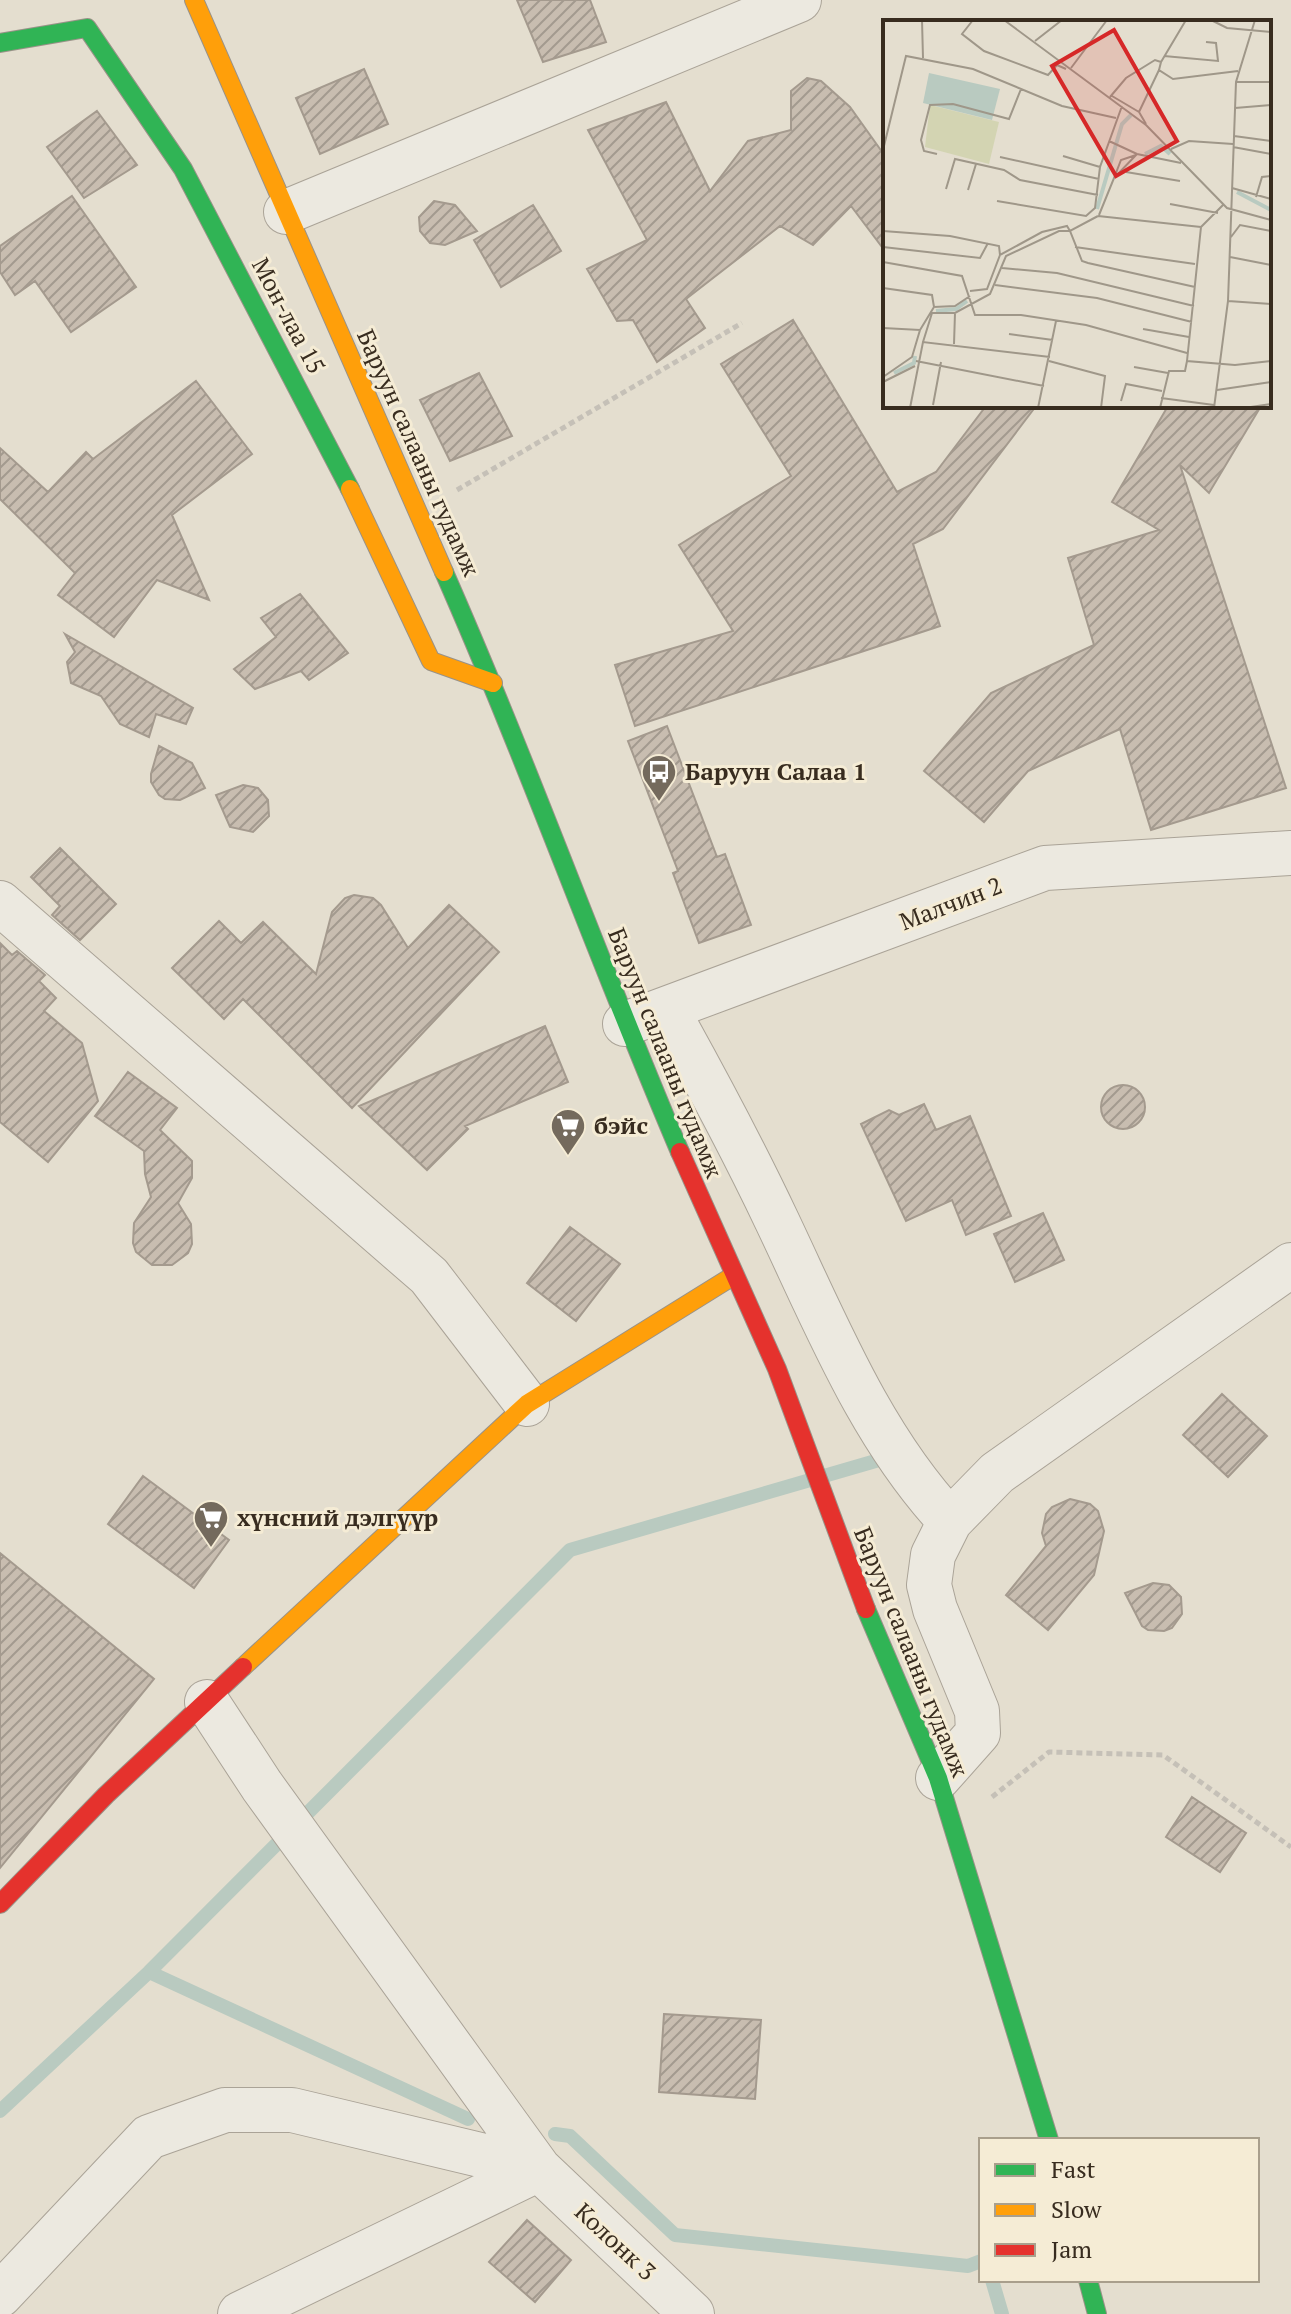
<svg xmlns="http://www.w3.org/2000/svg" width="1291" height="2314" viewBox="0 0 1291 2314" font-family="'PT Serif',serif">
<defs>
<pattern id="building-hatch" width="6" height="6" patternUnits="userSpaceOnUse" patternTransform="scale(2)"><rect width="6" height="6" fill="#c8bdb0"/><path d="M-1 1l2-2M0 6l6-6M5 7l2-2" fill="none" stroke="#a39a8f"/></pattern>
</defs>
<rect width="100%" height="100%" fill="#e4decf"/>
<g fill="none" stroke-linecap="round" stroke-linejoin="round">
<path stroke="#b9cac0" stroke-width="14" d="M149,1972L468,2119
M0,2111L149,1972L570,1550L879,1460
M555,2134L570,2136L675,2235L968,2266L981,2261
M992,2280L1002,2314"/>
</g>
<path fill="url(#building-hatch)" stroke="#a49a8e" stroke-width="2" d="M517,0H590L606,42L543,62Z
M364,69L388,124L320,154L296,98Z
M807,78L821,81L850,107L885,156V251L851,206L813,245L780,226L686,299L705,328L657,362L633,320L617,321L587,269L647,240L588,130L666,102L710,191L748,141L791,130V91Z
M97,111L137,165L84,198L47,147Z
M72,196L136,287L71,332L35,281L15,295L0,272V246Z
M434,201L455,205L477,231L445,245L430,243L420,231L419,217Z
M533,205L561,251L501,287L474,240Z
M793,320L897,492L936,472L986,406H1036L943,529L913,544L940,626L635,726L615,665L733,631L679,545L791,476L721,364Z
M479,373L512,436L450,461L420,400Z
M196,381L252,454L172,515L209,600L157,580L114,637L58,595L75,573L0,499V448L48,492L86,452L93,459Z
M1168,406H1261L1209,493L1180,465L1286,788L1151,830L1120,729L1028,771L984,822L924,771L991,693L1094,645L1068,558L1159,530L1112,502Z
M300,594L348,653L309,680L301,671L255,689L234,669L276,637L261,618Z
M65,634L193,708L186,724L156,714L149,737L120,724L101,696L71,683L67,662L75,652Z
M667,726L717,857L725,854L751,925L699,943L673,873L678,871L628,741Z
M159,746L192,763L205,788L180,800L165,799L159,795L151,782V774Z
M243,785L258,788L268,800L269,816L253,832L230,827L216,795Z
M60,848L116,904L80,940L52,915L60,906L31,877Z
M354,895L373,898L381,905L408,948L449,905L499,952L352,1108L243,999L224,1019L172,968L219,921L241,943L263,922L316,974L332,912L345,898Z
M0,943L12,955L17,951L45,975L39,981L56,998L44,1011L82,1043L98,1101L48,1162L0,1122Z
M545,1026L568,1082L465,1126L468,1129L427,1170L359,1106Z
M128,1072L177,1108L160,1130L192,1161V1178L178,1203L191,1224L192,1244L188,1253L172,1265H152L136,1252L133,1243L134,1223L151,1197L145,1174L144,1151L95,1116Z
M1101 1107a22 22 0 1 1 44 0a22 22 0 1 1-44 0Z
M924,1104L936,1130L970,1116L1011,1216L966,1235L952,1200L906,1221L861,1124L889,1110L899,1115Z
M1043,1213L1064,1260L1015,1282L994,1234Z
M570,1227L620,1264L576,1321L527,1283Z
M1222,1394L1267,1436L1228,1477L1183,1435Z
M143,1476L229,1540L194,1588L108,1524Z
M1070,1499L1090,1504L1098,1511L1104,1531L1094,1575L1048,1630L1006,1595L1046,1546L1042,1533L1046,1514L1052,1507Z
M0,1553L154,1679L0,1868Z
M1153,1583L1169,1585L1181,1597L1182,1614L1172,1628L1164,1631L1148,1630L1142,1626L1125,1593Z
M1192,1797L1246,1833L1220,1872L1166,1837Z
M664,2014L761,2020L755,2099L659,2092Z
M527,2220L571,2260L535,2302L489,2262Z"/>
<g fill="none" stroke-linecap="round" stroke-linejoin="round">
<defs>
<path id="street" d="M286,212L799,0
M0,903L429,1276L527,1404
M667,1010C706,1080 743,1149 777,1221C826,1324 871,1437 950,1521
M625,1024L1045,868L1291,853
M207,1702L262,1786L539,2169L692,2314
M938,1778L978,1733L977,1711L935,1609L929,1585L933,1555L950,1521L997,1473L1291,1265
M0,2295L149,2137L225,2110H292L539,2169
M240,2314L539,2169"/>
<path id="fast" d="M0,43L87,28L183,169L350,489
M444,572C528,763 598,960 680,1152
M866,1609L938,1778L1049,2140
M1088,2280L1097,2314"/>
<path id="slow" d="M194,0L444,572
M350,489L431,661L493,683
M243,1667L527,1404L733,1276"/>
<path id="jam" d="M680,1152L777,1369L866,1609
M0,1904L106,1795L243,1667"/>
</defs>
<use href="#street" stroke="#aaa397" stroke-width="46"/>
<use href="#fast" stroke="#999288" stroke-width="20"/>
<use href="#slow" stroke="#999288" stroke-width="20"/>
<use href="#jam" stroke="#999288" stroke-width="20"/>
<path stroke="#c5c0b7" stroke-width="5" stroke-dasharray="6 4" stroke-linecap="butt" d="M457,490L742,323
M992,1797L1049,1752L1163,1755L1291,1847"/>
<use href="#street" stroke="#ece9e0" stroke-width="44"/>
<use href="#fast" stroke="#30b455" stroke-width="18"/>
<use href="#slow" stroke="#ff9f0a" stroke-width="18"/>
<use href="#jam" stroke="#e5322d" stroke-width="18"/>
</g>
<defs>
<symbol id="bus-pin" viewBox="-11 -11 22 30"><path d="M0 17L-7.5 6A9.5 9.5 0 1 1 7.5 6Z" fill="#746a5d" stroke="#f5ecd5"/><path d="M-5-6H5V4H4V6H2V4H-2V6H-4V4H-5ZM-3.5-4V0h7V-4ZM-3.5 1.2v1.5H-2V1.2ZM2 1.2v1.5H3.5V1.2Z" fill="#fff"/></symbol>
<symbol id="supermarket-pin" viewBox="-11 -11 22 30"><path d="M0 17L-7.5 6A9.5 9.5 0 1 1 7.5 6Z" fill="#746a5d" stroke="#f5ecd5"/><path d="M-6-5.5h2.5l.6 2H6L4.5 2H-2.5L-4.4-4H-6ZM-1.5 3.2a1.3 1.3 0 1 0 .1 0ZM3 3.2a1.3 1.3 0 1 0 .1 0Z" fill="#fff"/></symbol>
</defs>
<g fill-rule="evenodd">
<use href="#bus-pin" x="639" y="752" width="40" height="54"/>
<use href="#supermarket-pin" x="548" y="1106" width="40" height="54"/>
<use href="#supermarket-pin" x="191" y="1498" width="40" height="54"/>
</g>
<g text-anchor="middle" stroke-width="6" stroke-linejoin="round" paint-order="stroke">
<g font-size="24" fill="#382c1f" stroke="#f5ecd5">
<text transform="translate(288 316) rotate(62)" y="8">Мон-лаа 15</text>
<text transform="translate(418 453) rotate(66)" y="8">Баруун салааны гудамж</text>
<text transform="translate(951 904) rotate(-21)" y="8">Малчин 2</text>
<text transform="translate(665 1053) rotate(68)" y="8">Баруун салааны гудамж</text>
<text transform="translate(911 1652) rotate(68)" y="8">Баруун салааны гудамж</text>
<text transform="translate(615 2242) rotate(43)" y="8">Колонк 3</text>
</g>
<g font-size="24" font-weight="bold" fill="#382c1f" stroke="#f5ecd5" text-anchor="start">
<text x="685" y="780">Баруун Салаа 1</text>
<text x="594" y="1134">бэйс</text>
<text x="237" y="1526">хүнсний дэлгүүр</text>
</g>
</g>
<g transform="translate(883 20)">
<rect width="388" height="388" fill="#e4decf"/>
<path d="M47,85L116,102L106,144L42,127Z" fill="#d3d4b2"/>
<path d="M46,53L117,69L109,100L40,83Z" fill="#b9cac0"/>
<path fill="none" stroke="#b9cac0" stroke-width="4" d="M262,134L278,126L287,134M354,172L388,190M214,189L239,104L248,95M53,291L73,289L84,281M11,353L31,343L32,336"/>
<path fill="none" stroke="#9f9789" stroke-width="2" d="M39,0L40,38M90,0L79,14L101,31L165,55L174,45L183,49M121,0L263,105L344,188L388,200M328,0L344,8L388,12M152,21L179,0M281,36L335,41L333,23L323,22M278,42L276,50L290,59L355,51M188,48L224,0M353,62H388M229,76L256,92M227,77L243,58L272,40L278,42L303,0M352,88L388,85M263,104L256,92L276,50M351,116L388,121M226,121L254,134L298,143M350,127L388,134M288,129L306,121L350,124M0,130L23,36L90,49L179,86L233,98M54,134L41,131L38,120L47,85L70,84L126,99L138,69M180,136L217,147M117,137L216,159M243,152L297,161M231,158L238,140L253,135M349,168L388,179M63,169L72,139L121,150L137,160L215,175M85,170L93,144M373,177L379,157L388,156M114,181L203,196L212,188L217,147L239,86M287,184L335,193M340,185L318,207L304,341L352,345L388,341M216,195L231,158L254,134M215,196L318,207M0,211L67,216L116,226L117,235L159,212L184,206L187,211L215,196M348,217L357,205L388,211M0,227L97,238L105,223M192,227L312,244M347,237L388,245M0,242L79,256L92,295H138L203,305L304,333M119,248L174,253L311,286M112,265L214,278L309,302M0,268L49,275L51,287L72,286L87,276M87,271L104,269L117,235M345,281L388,284M0,308L37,310L51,287M260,309L306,317M126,314L170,320M40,322L49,293H72L107,274L123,236L176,211H187L199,241L205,243L312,267M71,324L72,293M33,341L161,366M166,341L222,356L218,388M251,347L285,353M0,357L29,337L37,310M0,362L32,346M334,370L388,362M278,378L331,385M238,381L243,364L279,371M50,385L58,342M27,388L40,322L167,337M155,388L173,301M277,388L286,351H302L304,341M331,388L345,281L353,62L372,0M361,388L388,384"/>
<path fill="#d62828" fill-opacity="0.15" stroke="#d62828" stroke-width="4" d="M231,10L294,121L233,156L169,46Z"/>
<rect width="388" height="388" fill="none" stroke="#382c1f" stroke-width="4"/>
</g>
<rect x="979" y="2138" width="280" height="144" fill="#f5ecd5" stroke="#a99f8c" stroke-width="2"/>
<rect x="995" y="2164" width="40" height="12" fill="#30b455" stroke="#a99f8c" stroke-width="2"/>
<text x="1051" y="2178" font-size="24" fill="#382c1f">Fast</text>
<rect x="995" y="2204" width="40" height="12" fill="#ff9f0a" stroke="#a99f8c" stroke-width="2"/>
<text x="1051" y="2218" font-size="24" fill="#382c1f">Slow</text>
<rect x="995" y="2244" width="40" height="12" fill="#e5322d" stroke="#a99f8c" stroke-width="2"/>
<text x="1051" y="2258" font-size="24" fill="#382c1f">Jam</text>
</svg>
